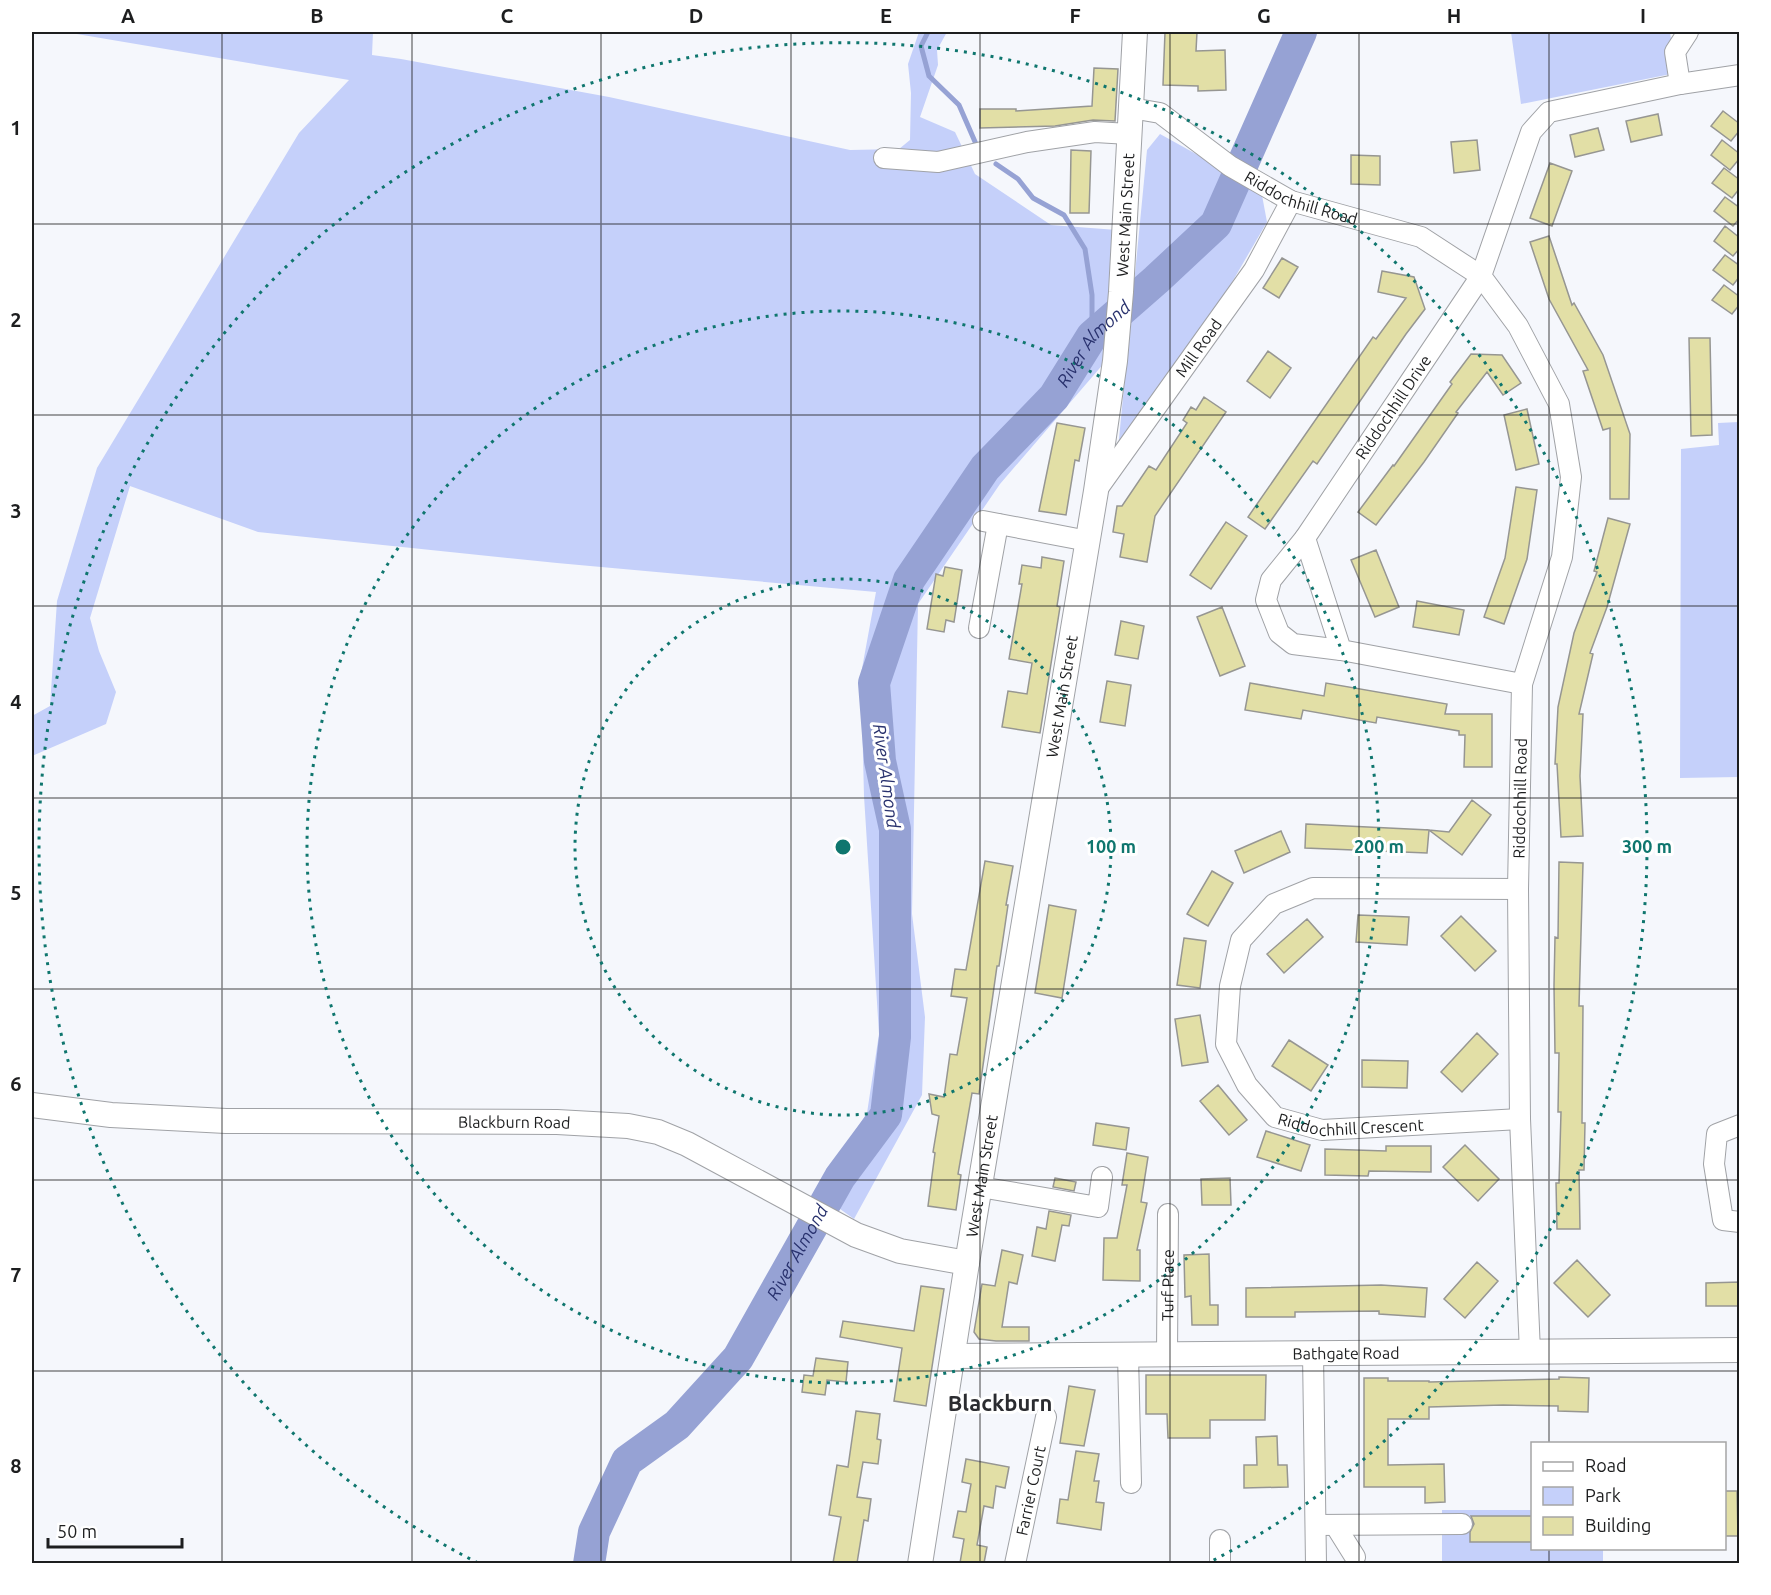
<svg xmlns="http://www.w3.org/2000/svg" width="1771" height="1595" viewBox="0 0 1771 1595" font-family="Ubuntu,sans-serif">
<rect width="100%" height="100%" fill="#f5f7fc"/>
<path fill="#c5d0fa" d="M65,32H373L372,55L401,59L609,97L850,150L899,149L910,140L911,93L908,64L919,32H947L937,50L938,65L920,117L955,132L975,174L1051,225L1117,230L1105,362L1000,484L918,604L912,914L925,1017L922,1095L854,1219L815,1191L867,1113L879,1034L864,796L861,674L876,592L557,563L258,532L130,486L90,618L99,651L116,692L106,724L32,756V716L50,706L57,601L97,468L299,133L349,80Z
M1511,32H1670L1676,73L1521,104Z
M1160,134L1261,190L1267,222L1217,308L1118,449L1147,150Z
M1739,422V777L1680,778L1681,449L1719,445L1718,423Z
M1442,1510H1532V1548L1603,1549V1563L1442,1564Z"/>
<g fill="none" stroke-linecap="round" stroke-linejoin="round">
<path stroke="#96a2d4" stroke-width="5" d="M928,32L921,46L929,76L959,105L976,144
M996,164L1018,179L1033,198L1064,215L1085,249L1092,295V336"/>
<path stroke="#96a2d4" stroke-width="32" id="s1" d="M589,1564L594,1532L627,1461L677,1425L738,1358L840,1177L886,1115L895,1037V829L880,761L874,683L909,580L985,468L1054,397L1092,336L1156,280L1216,224L1301,32"/>
</g>
<path fill="#e2dfa6" stroke="#969692" stroke-width="1.5" d="M1165,32H1197L1196,51L1225,50L1226,90L1198,91V86L1163,85Z
M1094,68L1118,69L1115,121L1093,120L1055,126L980,128V109H1016V111L1092,106Z
M1723,111L1740,124V130L1731,141L1711,126Z
M1658,114L1662,135L1631,142L1626,121Z
M1598,128L1604,150L1575,157L1570,135Z
M1477,140L1480,170L1454,173L1451,142Z
M1722,140L1740,154V158L1730,170L1711,155Z
M1071,150L1091,151L1089,213H1070Z
M1351,155L1380,156V185L1351,184Z
M1550,163L1572,171L1552,226L1530,218Z
M1724,168L1740,180V188L1732,198L1712,183Z
M1725,197L1740,208V218L1733,226L1714,211Z
M1725,226L1740,238V248L1733,256L1714,241Z
M1549,236L1572,305L1574,303L1603,355L1630,434L1629,499H1610V428L1603,430L1583,371L1588,370L1549,299L1530,242Z
M1725,255L1740,266V276L1733,285L1713,270Z
M1282,258L1298,267L1279,298L1263,288Z
M1382,271L1414,277L1425,309L1406,334L1317,464L1313,461L1265,529L1248,517L1373,337L1376,339L1406,298L1378,292Z
M1724,285L1740,297V304L1732,314L1712,300Z
M1689,338H1710L1712,435L1691,436Z
M1268,351L1291,368L1270,398L1247,381Z
M1471,354L1502,355L1521,383L1503,395L1487,372L1456,412L1458,413L1424,462L1376,525L1358,512L1393,465L1394,466L1452,384L1450,382Z
M1204,397L1226,412L1155,516L1147,562L1120,557L1124,534L1113,532L1117,506H1122L1149,466L1156,470L1187,423L1183,420L1191,407L1196,410Z
M1527,409L1539,464L1516,470L1504,415Z
M1057,423L1085,428L1079,461L1075,460L1066,515L1039,511Z
M1516,487L1537,490L1527,559L1504,624L1484,617L1505,558Z
M1608,518L1630,524L1607,607L1590,653L1593,654L1579,714H1583L1580,776L1583,836L1561,837L1557,764H1555L1558,707L1574,633L1597,572L1594,571Z
M1226,522L1247,536L1211,589L1190,575Z
M1376,550L1399,607L1375,617L1351,560Z
M1042,557L1064,561L1057,606L1060,607L1040,733L1002,727L1008,691L1027,694L1032,663L1009,659L1022,584H1019L1022,565L1041,568Z
M945,567L962,570L954,622L946,620L944,632L927,629L936,574L943,576Z
M1417,601L1464,610L1459,635L1413,627Z
M1222,607L1245,666L1220,676L1197,617Z
M1121,621L1144,626L1138,659L1115,655Z
M1107,681L1131,685L1125,726L1100,722Z
M1250,683L1324,696L1326,683L1447,704L1445,714H1492V767H1464L1465,735H1459V731L1377,717L1376,723L1303,710L1301,719L1245,710Z
M1472,800L1491,815L1462,855L1429,830L1449,832Z
M1306,824L1429,830L1427,853L1305,848Z
M1281,831L1290,852L1244,873L1235,851Z
M985,861L1013,866L1006,905H1008L999,966H997L979,1094L972,1093L958,1174L961,1175L956,1210L928,1206L935,1153L933,1152L939,1116L932,1114L929,1094L944,1097L950,1054L957,1055L967,998L951,996L955,969L966,970Z
M1559,862L1583,863L1579,1006H1583L1582,1123H1585L1584,1170H1579L1580,1229H1557L1556,1183H1559L1561,1112H1558L1559,1053H1555L1554,986L1555,937L1558,938Z
M1212,871L1233,883L1208,926L1187,914Z
M1049,905L1076,910L1062,998L1035,993Z
M1358,915L1409,917L1407,945L1356,942Z
M1461,916L1496,951L1475,971L1441,936Z
M1307,919L1323,937L1284,973L1267,954Z
M1184,938L1206,941L1200,988L1177,985Z
M1200,1015L1208,1062L1182,1066L1175,1019Z
M1477,1033L1498,1054L1462,1092L1441,1072Z
M1289,1040L1328,1065L1311,1091L1272,1066Z
M1362,1060L1408,1061L1407,1088L1362,1087Z
M1218,1085L1247,1120L1229,1135L1200,1101Z
M1096,1123L1129,1128L1126,1150L1093,1145Z
M1266,1131L1310,1145L1301,1171L1257,1157Z
M1465,1145L1499,1179L1478,1201L1443,1167Z
M1386,1146H1431V1172L1369,1171L1368,1176L1325,1175V1149L1386,1151Z
M1127,1153L1148,1157L1141,1202L1147,1203L1137,1250H1140V1281L1103,1280L1104,1238H1117L1127,1185H1122Z
M1055,1178L1076,1182L1074,1191L1053,1187Z
M1230,1178L1231,1205H1202L1201,1179Z
M1049,1211L1071,1215L1069,1226L1062,1225L1055,1261L1032,1256L1037,1227L1046,1229Z
M1002,1250L1023,1255L1017,1284L1009,1282L1002,1327H1029V1341H996L979,1339L974,1332L982,1284L995,1286Z
M1209,1254L1210,1305H1218V1325H1192L1191,1296L1185,1297L1184,1255Z
M1577,1260L1610,1295L1588,1317L1554,1283Z
M1477,1262L1498,1281L1465,1318L1444,1299Z
M1740,1282V1306H1706V1283Z
M1381,1285L1427,1288L1425,1317L1379,1314V1311L1295,1312V1317H1246V1288Z
M921,1286L944,1289L926,1406L894,1401L902,1348L840,1337L843,1321L914,1331Z
M816,1358L848,1362L846,1382L827,1380L825,1395L802,1392L804,1375L813,1376Z
M1146,1375H1266L1265,1420H1210V1438H1168L1167,1414H1146Z
M1559,1377L1589,1378L1588,1412L1558,1411V1406L1503,1405L1429,1407V1419H1388V1465L1444,1464L1445,1502L1425,1503V1487H1364V1378H1388V1381H1429V1382L1559,1379Z
M1069,1386L1095,1390L1084,1446L1060,1443Z
M856,1411L880,1414L877,1439L881,1440L878,1464L863,1462L857,1497L871,1499L868,1521L864,1520L857,1563H833L841,1517L829,1515L837,1465L848,1467Z
M1277,1436L1278,1465H1287L1288,1487L1244,1488V1465H1257L1256,1437Z
M1076,1451L1099,1454L1094,1481H1099L1096,1502L1104,1503L1101,1530L1057,1523L1060,1499L1068,1500Z
M966,1459L1009,1467L1005,1488L996,1486L993,1508L984,1506L977,1545L987,1547L984,1563H960L964,1539L953,1537L958,1511L966,1512L971,1484L962,1482Z
M1725,1491H1737L1738,1536H1725Z
M1471,1516H1533V1542H1470V1532L1474,1524Z"/>
<g fill="none" stroke-linecap="round" stroke-linejoin="round">
<defs>
<g id="minor">
<path d="M1680,84L1675,52L1688,32"/>
<path id="s2" d="M1131,108L1160,113L1230,166L1291,201L1421,237L1481,276L1305,538L1341,650L1522,684"/>
<path d="M884,158L938,162L1027,142L1095,132L1129,134"/>
<path id="s3" d="M1096,491L1254,270L1291,201"/>
<path d="M983,521L1088,541"/>
<path d="M1305,538L1271,580L1266,600L1279,633L1293,644L1341,650"/>
<path d="M979,628L998,524"/>
<path id="s4" d="M1518,889L1313,888L1274,904L1241,940L1230,986L1226,1044L1247,1085L1275,1117L1322,1130L1520,1119"/>
<path d="M1740,1125L1717,1134L1714,1164L1723,1220L1740,1222"/>
<path d="M980,1187L1098,1207L1102,1177"/>
<path id="s5" d="M1530,1352L1520,1119L1518,889L1522,684L1562,557L1571,477L1559,404L1518,326L1481,276L1531,132L1549,112L1680,84L1740,75"/>
<path d="M1313,1353L1316,1564"/>
<path d="M1128,1355L1131,1483"/>
<path id="s6" d="M1167,1355L1168,1214"/>
<path d="M1316,1525L1462,1524"/>
<path d="M1335,1525L1355,1557"/>
<path d="M1220,1540V1564"/>
<path id="s7" d="M1015,1564L1046,1417"/>
</g>
<g id="major">
<path id="s8" d="M32,1105L111,1115L226,1121L557,1122L628,1126L658,1132L687,1144L856,1235L900,1251L967,1263"/>
<path id="s9" d="M953,1356L1740,1350"/>
<path id="s10" d="M920,1564L967,1263L1096,491L1115,361L1121,292L1135,32"/>
</g>
</defs>
<use href="#minor" stroke="#a0a2a6" stroke-width="22"/>
<use href="#major" stroke="#a0a2a6" stroke-width="26"/>
<use href="#minor" stroke="#fff" stroke-width="20"/>
<use href="#major" stroke="#fff" stroke-width="24"/>
</g>
<path fill="none" stroke="#1d1e1f" stroke-width="1.5" stroke-opacity="0.55" d="M222,32V1564M412,32V1564M601,32V1564M791,32V1564M980,32V1564M1170,32V1564M1359,32V1564M1549,32V1444M32,224H1740M32,415H1740M32,606H1740M32,798H1740M32,989H1740M32,1180H1740M32,1371H1740M1549,1548V1564"/>
<g fill="none" stroke="#0f766e" stroke-width="3" stroke-dasharray="3 6">
<circle cx="843" cy="847" r="268"/>
<circle cx="843" cy="847" r="536"/>
<path d="M478 1563A804 804 0 1 1 1208 1563"/>
</g>
<g text-anchor="middle" stroke-width="6" stroke-linejoin="round" paint-order="stroke">
<g font-size="16" fill="#1d1e1f" stroke="#fff">
<text dy="6" stroke="none"><textPath href="#s2" startOffset="196">Riddochhill Road</textPath></text>
<text dy="6" stroke="none"><textPath href="#s10" startOffset="1365">West Main Street</textPath></text>
<text dy="6" stroke="none"><textPath href="#s3" startOffset="176">Mill Road</textPath></text>
<text transform="translate(1393 407) rotate(-56)" y="6">Riddochhill Drive</text>
<text dy="6" stroke="none"><textPath href="#s10" startOffset="879">West Main Street</textPath></text>
<text dy="6" stroke="none"><textPath href="#s5" startOffset="554">Riddochhill Road</textPath></text>
<text dy="6" stroke="none"><textPath href="#s4" startOffset="567">Riddochhill Crescent</textPath></text>
<text dy="6" stroke="none"><textPath href="#s8" startOffset="483">Blackburn Road</textPath></text>
<text dy="6" stroke="none"><textPath href="#s10" startOffset="393">West Main Street</textPath></text>
<text dy="6" stroke="none"><textPath href="#s6" startOffset="70">Turf Place</textPath></text>
<text dy="6" stroke="none"><textPath href="#s9" startOffset="393">Bathgate Road</textPath></text>
<text dy="6" stroke="none"><textPath href="#s7" startOffset="75">Farrier Court</textPath></text>
</g>
<g font-size="18" font-style="italic" fill="#29326e" stroke="#fff">
<text dy="6" stroke="none"><textPath href="#s1" startOffset="1392">River Almond</textPath></text>
<text transform="translate(886 776) rotate(82)" y="6">River Almond</text>
<text dy="6" stroke="none"><textPath href="#s1" startOffset="384">River Almond</textPath></text>
</g>
<g font-size="22" font-weight="bold" fill="#2b2c30" stroke="#fff">
<text x="1000" y="1411">Blackburn</text>
</g>
</g>
<circle cx="843" cy="847" r="9" fill="#0f766e" stroke="#fff" stroke-width="3"/>
<g font-size="18" text-anchor="middle" font-weight="bold" fill="#0f766e" stroke="#fff" stroke-width="6" stroke-linejoin="round" paint-order="stroke">
<text x="1111" y="853">100 m</text>
<text x="1379" y="853">200 m</text>
<text x="1647" y="853">300 m</text>
</g>
<rect width="1771" height="1595" fill="none" stroke="#ffffff" stroke-width="66"/>
<rect x="1531" y="1442" width="195" height="108" fill="#ffffff" stroke="#a5a5a5" stroke-width="1.5"/>
<rect x="1543" y="1462" width="30" height="9" fill="#ffffff" stroke="#a5a5a5" stroke-width="1.5"/>
<text x="1585" y="1472" font-size="18" fill="#1d1e1f">Road</text>
<rect x="1543" y="1487" width="30" height="18" fill="#c5d0fa" stroke="#a5a5a5" stroke-width="1.5"/>
<text x="1585" y="1502" font-size="18" fill="#1d1e1f">Park</text>
<rect x="1543" y="1517" width="30" height="18" fill="#e2dfa6" stroke="#a5a5a5" stroke-width="1.5"/>
<text x="1585" y="1532" font-size="18" fill="#1d1e1f">Building</text>
<path d="M48 1538v9h134v-9" fill="none" stroke="#1d1e1f" stroke-width="3"/>
<text x="57" y="1538" font-size="18" fill="#1d1e1f" stroke="#ffffff" stroke-width="4.5" paint-order="stroke">50 m</text>
<rect x="33" y="33" width="1705" height="1529" fill="none" stroke="#1d1e1f" stroke-width="2"/>
<g font-size="20" text-anchor="middle" font-weight="bold" fill="#1d1e1f">
<text x="128" y="23">A</text>
<text x="317" y="23">B</text>
<text x="507" y="23">C</text>
<text x="696" y="23">D</text>
<text x="886" y="23">E</text>
<text x="1075" y="23">F</text>
<text x="1264" y="23">G</text>
<text x="1454" y="23">H</text>
<text x="1643" y="23">I</text>
<text x="16" y="135">1</text>
<text x="16" y="327">2</text>
<text x="16" y="518">3</text>
<text x="16" y="709">4</text>
<text x="16" y="900">5</text>
<text x="16" y="1091">6</text>
<text x="16" y="1282">7</text>
<text x="16" y="1473">8</text>
</g>
</svg>
